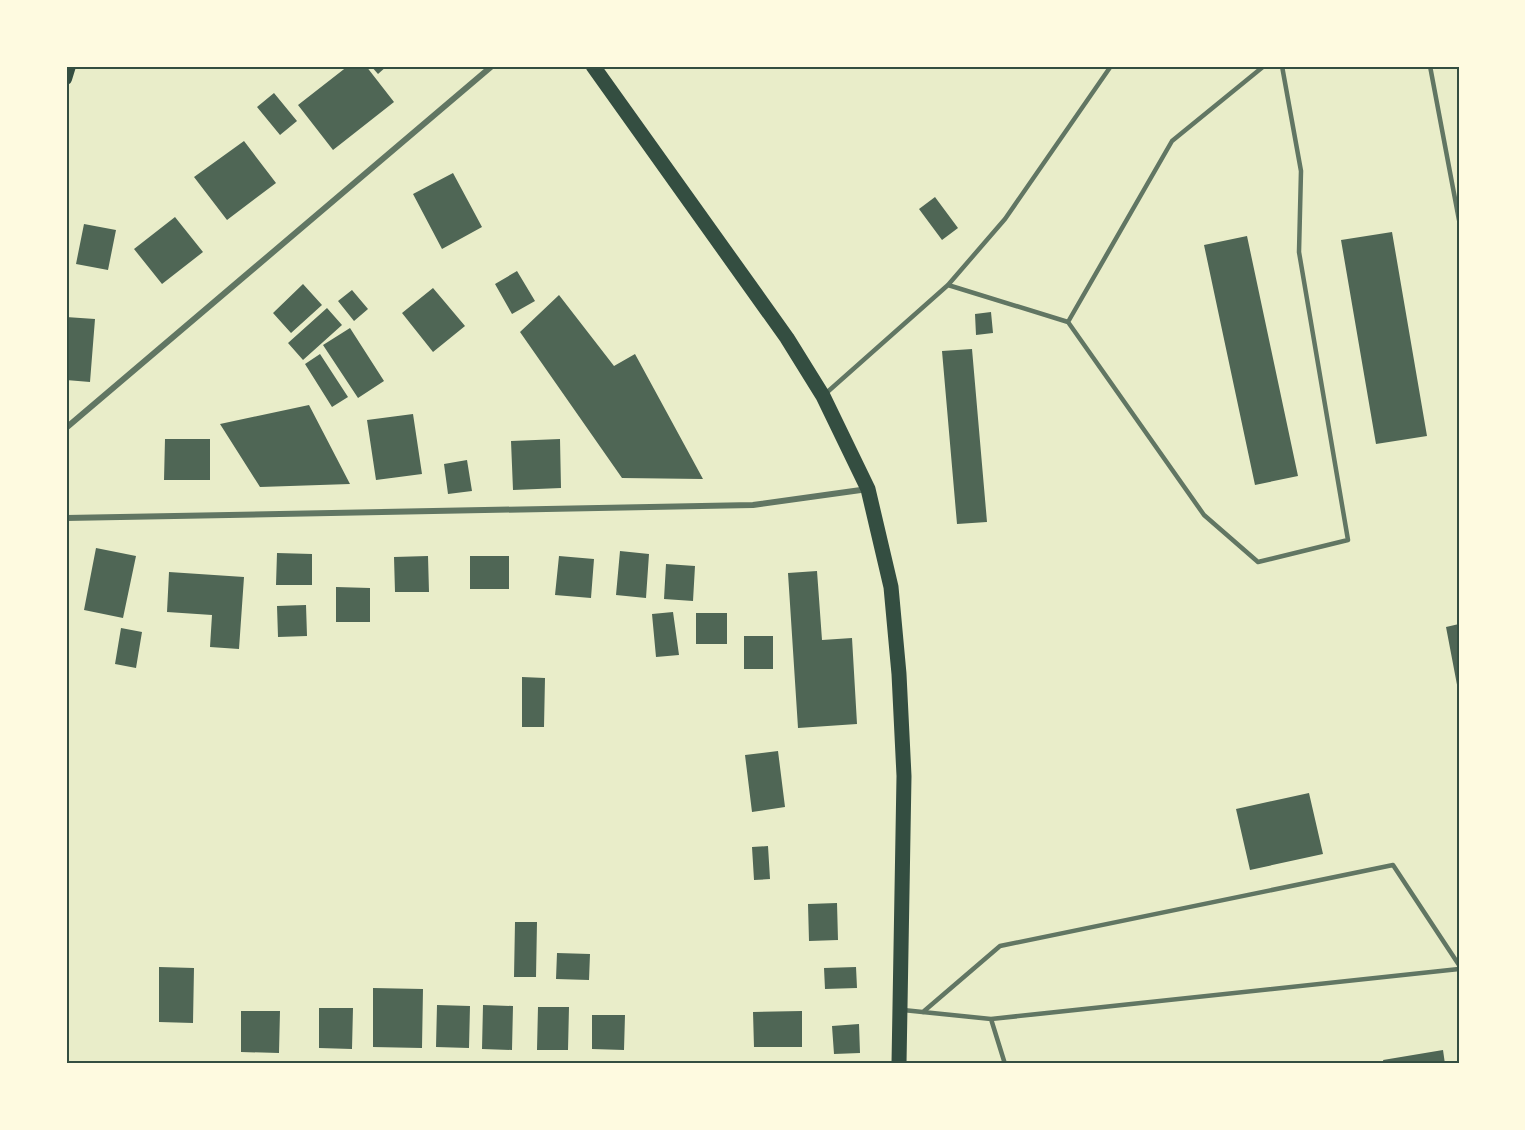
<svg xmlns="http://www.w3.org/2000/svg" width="1525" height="1130" viewBox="0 0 1525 1130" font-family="'DM Sans',sans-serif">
<rect width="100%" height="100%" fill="#e9edc9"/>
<path fill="#4f6655" d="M348,66H366L394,102L333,150L298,105Z
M371,66H387L378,74Z
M274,93L297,121L280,135L257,107Z
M244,141L276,183L227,220L194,177Z
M453,173L482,227L442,249L413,194Z
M935,197L958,228L942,240L919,209Z
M175,217L203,252L162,284L134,249Z
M84,224L116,230L108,270L76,264Z
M1392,232L1427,436L1376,444L1341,240Z
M1247,236L1298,476L1255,485L1204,245Z
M517,271L535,301L512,314L495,284Z
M303,284L322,305L291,333L273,313Z
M433,288L465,326L433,352L402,313Z
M352,290L368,309L354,321L338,301Z
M559,295L614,366L635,354L703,479L622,478L520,332Z
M327,308L342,325L303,360L288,343Z
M991,312L993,333L976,335L975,314Z
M66,317L95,319L90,382L66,380Z
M350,328L384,381L358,398L323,345Z
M972,349L987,522L957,524L942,351Z
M320,354L348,397L332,407L305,364Z
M309,405L350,484L260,487L220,424Z
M413,414L422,474L376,480L367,420Z
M165,439H210V480H164Z
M560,439L561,488L513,490L511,441Z
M467,460L472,491L448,494L444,464Z
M96,548L136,556L123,618L84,610Z
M620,551L649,554L646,598L616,595Z
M277,553L312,554V585H276Z
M428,556L429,592H395L394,557Z
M470,556H509V589H470Z
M559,556L594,559L591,598L555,595Z
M666,564L695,566L693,601L664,599Z
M817,571L822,640L852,638L857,724L798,728L788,573Z
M169,572L244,577L239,649L210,647L212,615L167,612Z
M336,587L370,588V622H336Z
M306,605L307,636L278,637L277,606Z
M673,612L679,655L656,657L652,614Z
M696,613H727V644H696Z
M1459,624V690H1458L1446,627Z
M121,628L142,632L136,668L115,664Z
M744,636H773V669H744Z
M522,677L545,678L544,727H522Z
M778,751L785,807L752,812L745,755Z
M1309,793L1323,854L1250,870L1236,809Z
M66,837H69L68,910H66Z
M768,846L770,879L754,880L752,847Z
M837,903L838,940L809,941L808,904Z
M515,922H537L536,977H514Z
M557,953L590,954L589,980L556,979Z
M159,967L194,968L193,1023L159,1022Z
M856,967L857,988L825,989L824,968Z
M373,988L423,989L422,1048L373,1047Z
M437,1005L470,1006L469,1048L436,1047Z
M483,1005L513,1006L512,1050L482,1049Z
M538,1007H569L568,1050H537Z
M319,1008H353L352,1049L319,1048Z
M241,1011H280L279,1053L241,1052Z
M802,1011V1047H754L753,1012Z
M592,1015H625L624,1050L592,1049Z
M859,1024L860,1053L834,1054L832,1026Z
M1443,1050L1445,1064H1384L1383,1060Z"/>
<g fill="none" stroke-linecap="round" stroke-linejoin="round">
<path stroke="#617663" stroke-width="4.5" d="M1430,66L1459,220
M948,285L1068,322L1204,515L1258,562L1348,540L1299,252L1301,171L1282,66
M1068,322L1172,141L1264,66
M824,395L948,285L1005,219L1111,66
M903,1010L991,1019L1459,969
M923,1012L1000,946L1393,865L1459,965
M991,1019L1005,1064"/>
<path stroke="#617663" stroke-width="6" d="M66,428L492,66
M66,518L753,505L868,489"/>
<path stroke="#344e41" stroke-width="12" d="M66,79L70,66"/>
<path stroke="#344e41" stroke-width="15" d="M593,66L787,338L823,396L868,489L891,587L899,674L904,776L899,1064"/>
</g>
<rect width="1525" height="1130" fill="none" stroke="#fefae0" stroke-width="135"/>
<rect x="68" y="68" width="1390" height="994" fill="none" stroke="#344e41" stroke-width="2"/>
</svg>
